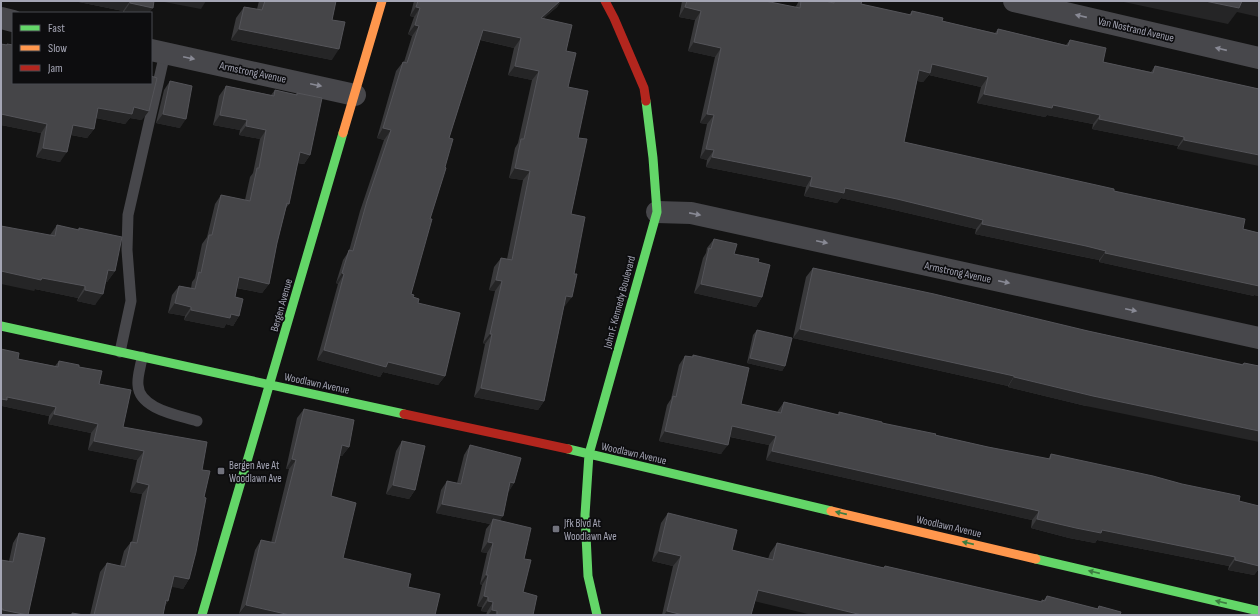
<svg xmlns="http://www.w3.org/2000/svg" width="1260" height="616" viewBox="0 0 1260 616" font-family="'Sofia Sans Condensed',sans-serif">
<rect width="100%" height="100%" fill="#131313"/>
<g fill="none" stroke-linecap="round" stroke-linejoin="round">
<path stroke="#47474b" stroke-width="11" d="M120,352L131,301L127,250L128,215L165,53
M142,357C141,366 137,376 138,385C139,409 178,415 197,421"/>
<path stroke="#47474b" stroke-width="22" d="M1014,1L1259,58
M1,18L13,21
M151,50L355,95
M657,212L691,213L1259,338"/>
<path stroke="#63d668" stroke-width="9" d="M1,326L404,414
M568,449L831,511
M1036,559L1259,611
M202,615L343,133
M597,615L588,576L585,515L589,454L657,212L653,158L646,101"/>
<path stroke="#ff974d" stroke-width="9" d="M343,133L382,1
M831,511L1036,559"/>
<path stroke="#b3261e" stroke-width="9" d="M605,1L614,18L644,88L646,101
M404,414L568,449"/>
</g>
<path fill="#39393b" d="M74,1H154L149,13H123V11Z
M259,1H336L332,20V60L231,40L236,18L244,7L257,9Z
M414,1H561L557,7L544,18L566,51L568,87L578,138L571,214L565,306H564L544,401L538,410L474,397L485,344L483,343L495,291L489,290L494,267L501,258L507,259L523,180L509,178L515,148L518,143L532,80L508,75L514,48L480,40L449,138L445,167L430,219L411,294L418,303L445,376L438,385L383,372L380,377L317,360L338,284L336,283L343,260L349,251L360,211L384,140L377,138L396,71L403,62H404L412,36L408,34L414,17L410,16Z
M682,1H765L795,7L796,6L799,1H825L830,2L831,1H862L861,4L909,15L912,11L942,21L995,33L998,29L1066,45L1070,40L1103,62L1151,72L1155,66L1259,89L1177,149L1178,146L1092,129L1093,124L1047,115L1045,117L977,103L981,87L929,75L923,82L917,81L904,142L1114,191L1243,229L1259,233V296L1254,295V296L1099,262V260L1079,256L975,234L976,229L890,209L841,198L837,203L804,196L806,187L706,167L707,160L700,158L707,124L700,123L715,57L688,51L695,20L679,17Z
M1,44L6,45L7,44L142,120L130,118L125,124L96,118L94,129L87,138L71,135L60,162L36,157L41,133L1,125Z
M170,81L180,128L156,123L164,90Z
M226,86L271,95L275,90L296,95L297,93L310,155L304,164L297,163L289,204L286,208L277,243L269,284L262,293L236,288L235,297L239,316L233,326L226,324L224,328L184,320L185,316L168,313L172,295L179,286L191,288L192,282L195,278L202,244L207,237L215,204L221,195L245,200L250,177L253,173L260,139L239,135L240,130L213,125L219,96Z
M57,225L78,230L79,228L115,271L107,282H106L95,305L77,301L78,298L35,289L34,291L50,235Z
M714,239L734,254L758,262L762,297L756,307L694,293L703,258L706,253L707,248Z
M813,268L1088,331L1242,364L1244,363L1259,366L1086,406L1008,387V386L793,338L806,277Z
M757,330L785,366L782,371L747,363L753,335Z
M693,355L741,404L777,412L784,402L838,415L839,412L882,423L988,447L1048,459L1051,454L1239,501L1258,570L1254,575L1228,570L1229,566L1097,540L1095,543L1069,538L1031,528L1032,520L766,460L769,445L730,437L721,454L659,441L667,405L671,399L679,365L685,356L692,357Z
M18,359L55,366L59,361L79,367L99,384L123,427L202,470L204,497L189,579L183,589L172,586L168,601L165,606L163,615H90L100,572L107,563L120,566L124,551L131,542H132L142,494L130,492L137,460L88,450L91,433L48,424L49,416L2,406Z
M304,409L349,447L342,456H340L331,496L239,614L255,550L261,540L271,543L289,469H286L297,418Z
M402,441L415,490L409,499L386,494L396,451Z
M470,445L514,483L508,492L500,521L524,559L523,592L533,615H486L487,612L481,611L482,607L477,606L482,585L480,584L487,553L481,552L486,529L490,524L436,513L441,490L447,481L457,483L464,455Z
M668,513L732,550L768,559L770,553L777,543L884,568L885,566L1041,602L1042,600L1043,601L1047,596L1097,609L1099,606L1121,612L755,601L751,615H662L673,566L652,561L661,523Z
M19,533L28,615H1V560L9,561L13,543Z"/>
<path fill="#252526" d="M74,1H130L123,11Z
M159,1H206L201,9Z
M560,1H561L557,7L534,27L541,18Z
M1119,1H1259V17L1237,12L1228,24Z
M130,3L153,8L149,13H123Z
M416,7L420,8L414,17L410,16Z
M685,7L701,11L695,20L679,17Z
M415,25L419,26L412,36L408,34Z
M239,29L339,49L332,60L231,40Z
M483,30L521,38L514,48L477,39Z
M694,42L721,48L715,57L688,51Z
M932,64L988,77L981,87L929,75L923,82L912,80L919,70Z
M515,66L539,71L532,80L508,75Z
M984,94L1053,105L1100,115L1093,124L1047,115L1045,117L977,103Z
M134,107L149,111L142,120L130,118L125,124L92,117L98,108Z
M1,114L47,124L41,133L1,125Z
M163,114L186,119L180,128L156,123Z
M707,114L714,115L707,124L700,123Z
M220,115L247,120L240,130L213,125Z
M1099,119L1184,137L1178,146L1092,129Z
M73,125L94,129L87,138L66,134Z
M246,126L266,130L260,139L239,135Z
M383,128L391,130L384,140L377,138Z
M1184,140L1259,155V166L1177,149Z
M43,148L67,152L60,162L36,157Z
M706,149L714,150L707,160L700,158Z
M300,152L310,155L304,164L293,162Z
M712,157L812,177L806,187L706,167Z
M515,168L530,171L523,180L509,178Z
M810,186L845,188L897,199L983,220L976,229L890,209L841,198L837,203L804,196Z
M982,224L1086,246L1106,251L1099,260L975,234Z
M1105,253L1259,286V296L1254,295V296L1099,262Z
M108,270L115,271L107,282L101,281Z
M1,271L42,278L85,286L78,298L35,289L34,291L1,284Z
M342,273L344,274L338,284L336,283Z
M239,277L269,284L262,293L232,287Z
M496,280L502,281L495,291L489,290Z
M701,284L762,297L756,307L694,293Z
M85,290L103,294L95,305L77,301Z
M566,296L572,297L565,306L560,305Z
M175,303L191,307L185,316L168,313Z
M191,310L231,314L239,316L233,326L226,324L224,328L184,320Z
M800,329L1014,376L1008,386L793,338Z
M490,334H492L485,344L483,343Z
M324,350L388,362L445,376L438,385L383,372L380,377L317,360Z
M750,358L785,366L782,371L747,363Z
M1014,377L1259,431V442L1086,406L1008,387Z
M481,388L544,401L538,410L474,397Z
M7,397L56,407L49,416L2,406L1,408V399Z
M54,414L98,424L91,433L48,424Z
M732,426L776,436L769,445L726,436Z
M665,431L728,445L721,454L659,441Z
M94,441L144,451L137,460L88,450Z
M342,445L349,447L342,456L336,455Z
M772,451L1039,511L1032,520L766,460Z
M292,459L296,460L289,469H286Z
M137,482L149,485L142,494L130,492Z
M510,482L514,483L508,493Z
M393,485L415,490L409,499L386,494Z
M442,504L503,516L496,526L493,519L490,524L436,513Z
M1037,519L1102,530L1235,557L1229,566L1097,540L1095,543L1069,538L1031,528Z
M488,542L493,543L487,553L481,552Z
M659,551L681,556L673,566L652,561Z
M1235,560L1259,565V571L1258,570L1254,575L1228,570Z
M486,575H488L482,585L480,584Z
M174,576L189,579L183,589L167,586Z
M758,590L862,615H812L750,600Z
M484,596L488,597L482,607L477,606Z
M166,600L168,601L162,610Z
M488,601L493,602L487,612L481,611Z
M246,605L290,615H243L239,614Z
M3,610L26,615H1V613Z
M492,610L497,611L495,615H488Z
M667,611L683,615H664Z"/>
<path fill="#454548" stroke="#545459" d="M130,1H154L153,8L130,3Z
M265,1H336L332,20L345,22L339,49L239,29L244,7L262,10Z
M418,1H560L541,18L572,25L566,51L576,53L568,87L588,91L578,138L587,139L571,214L585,217L574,274H577L572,297L566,296L544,401L481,388L492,334H490L502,281L496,280L501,258L512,260L530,171L515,168L521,139H524L539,71L515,66L521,38L483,30L449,138L453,139L445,167L446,168L430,219H432L411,294L414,295L413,297L419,299L418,303L460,313L445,376L388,362L386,367L324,350L344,274L342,273L349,250L353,251L367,201L391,130L383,128L403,62L407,63L419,26L415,25L420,8L416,7Z
M687,1H765L800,8L801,1H825L834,3V1H862L861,4L911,15L912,11L943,18L942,21L997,34L998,29L1068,46L1070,40L1106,48L1103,62L1153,73L1155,66L1259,89V155L1184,140V137L1099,119L1100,115L1053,105L1052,108L984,94L988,77L932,64L930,73L919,70L904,142L1114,189V191L1245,219L1243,229L1259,233V286L1105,253L1106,251L1086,246L982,224L983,220L897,199L845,188L844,193L810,186L812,177L712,157L714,150L706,149L714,115L707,114L721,48L694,42L701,11L685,7Z
M1205,1H1242L1239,8Z
M1,44L7,45V44L13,45V83H151V76L157,78L149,111L134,107L132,114L98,108L94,129L73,125L67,152L43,148L47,124L1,114Z
M170,81L192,86L186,119L163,114Z
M226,86L274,96L275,90L297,95V93L322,98L310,155L300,152L289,204L287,203L277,243L269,284L239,277L235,297L243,299L239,316L231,314L230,318L191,310V307L175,303L179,286L195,289L199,272L201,273L209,235H212L221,195L250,201L257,168H259L266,130L246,126L247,120L220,115Z
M57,225L79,230V228L122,237L115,271L108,270L103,294L85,290V286L42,278L41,280L1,271V226L55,236Z
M714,239L737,244L734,254L759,259L758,262L770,265L762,297L701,284L709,248L711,249Z
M813,268L934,294L1088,331L1243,365L1244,363L1259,366V431L1093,396L1014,377V376L800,329Z
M757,330L792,338L785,366L750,358Z
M1,349L19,353L18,359L58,367L59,361L79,365V367L102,371L99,384L131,390L123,427L207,442L202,470L210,471L204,497L206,498L196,552L189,579L174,576L168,601L166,600L163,615H94L107,563L125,567L131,542L137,543L149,485L137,482L144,451L94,441L98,424L54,414L56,407L7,397V400L1,399Z
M693,355L749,368L741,404L781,413L784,402L839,415V412L882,422V423L936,434L935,435L988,447L1050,459L1051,454L1153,476L1182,484L1240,496L1239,501L1259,506V566L1235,560V557L1102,530L1101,533L1076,528L1037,519L1039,511L772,451L776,436L732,426L728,445L665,431L673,396L676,397L685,356L693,357Z
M304,409L354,420L349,447L342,445L331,496L356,503L343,558L411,574L408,587L440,594L435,615H290L246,605L261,540L275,543L296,460L292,459Z
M402,441L425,446L415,490L393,485Z
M470,445L521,458L514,483L510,482L503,516L442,504L447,481L461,484Z
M668,513L737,530L732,550L773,560L777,543L884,568L885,566L1042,602V600L1045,601L1047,596L1098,609L1099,606L1121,612L1120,615H862L758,590L751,615H683L667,611L681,556L659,551Z
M493,519L531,528L524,559L531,560L523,592L537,596L533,615H497V611L492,610L493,602L488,601V597L484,596L488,575H486L493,543L488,542Z
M19,533L45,538L28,615L3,610V609H1V560L13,562Z
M72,613L84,615H72Z"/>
<defs><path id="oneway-solid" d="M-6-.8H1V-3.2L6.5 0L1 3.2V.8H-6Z"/></defs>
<g fill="#888994">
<use href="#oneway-solid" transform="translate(1081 16) rotate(-167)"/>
<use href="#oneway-solid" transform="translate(1221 49) rotate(-167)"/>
<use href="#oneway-solid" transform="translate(189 58) rotate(12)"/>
<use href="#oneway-solid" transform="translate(316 85) rotate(12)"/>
<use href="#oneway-solid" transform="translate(695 214) rotate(11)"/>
<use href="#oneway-solid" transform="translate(822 242) rotate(12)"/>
<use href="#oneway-solid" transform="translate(1004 282) rotate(12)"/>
<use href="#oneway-solid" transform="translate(1131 310) rotate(12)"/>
</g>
<g fill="#3c7c40">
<use href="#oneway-solid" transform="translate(841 513) rotate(-167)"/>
<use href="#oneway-solid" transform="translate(968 543) rotate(-167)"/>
<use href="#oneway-solid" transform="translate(1094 572) rotate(-167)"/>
<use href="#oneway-solid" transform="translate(1221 602) rotate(-167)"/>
</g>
<g fill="#71727c" stroke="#0d0d0f" stroke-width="1.5">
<rect x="217" y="467" width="8" height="8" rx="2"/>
<rect x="552" y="525" width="8" height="8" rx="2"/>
</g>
<g text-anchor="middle" stroke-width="3.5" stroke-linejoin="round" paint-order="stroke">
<g font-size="11" fill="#a4a5b4" stroke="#0d0d0f">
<text transform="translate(1136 29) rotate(13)" y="4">Van Nostrand Avenue</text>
<text transform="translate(253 72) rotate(12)" y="4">Armstrong Avenue</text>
<text transform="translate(958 272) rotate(12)" y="4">Armstrong Avenue</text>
<text transform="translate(619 302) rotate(-75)" y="4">John F. Kennedy Boulevard</text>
<text transform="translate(281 305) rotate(-74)" y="4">Bergen Avenue</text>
<text transform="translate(317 383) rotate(12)" y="4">Woodlawn Avenue</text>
<text transform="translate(634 453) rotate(13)" y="4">Woodlawn Avenue</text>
<text transform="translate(949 526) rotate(13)" y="4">Woodlawn Avenue</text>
</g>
<g font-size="11" fill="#a4a5b4" stroke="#0d0d0f" text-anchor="start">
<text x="229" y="469">Bergen Ave At<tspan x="229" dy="13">Woodlawn Ave</tspan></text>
<text x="564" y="527">Jfk Blvd At<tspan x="564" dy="13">Woodlawn Ave</tspan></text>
</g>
</g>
<rect width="1260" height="616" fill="none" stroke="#a4a5b4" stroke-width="4"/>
<rect x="12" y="12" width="140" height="72" fill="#0d0d0f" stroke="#494a51"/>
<rect x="20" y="25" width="20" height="6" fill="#63d668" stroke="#494a51"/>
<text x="48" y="32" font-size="12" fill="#a4a5b4">Fast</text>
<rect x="20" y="45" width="20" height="6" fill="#ff974d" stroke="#494a51"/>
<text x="48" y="52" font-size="12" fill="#a4a5b4">Slow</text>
<rect x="20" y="65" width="20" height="6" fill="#b3261e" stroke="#494a51"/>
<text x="48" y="72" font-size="12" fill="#a4a5b4">Jam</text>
</svg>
